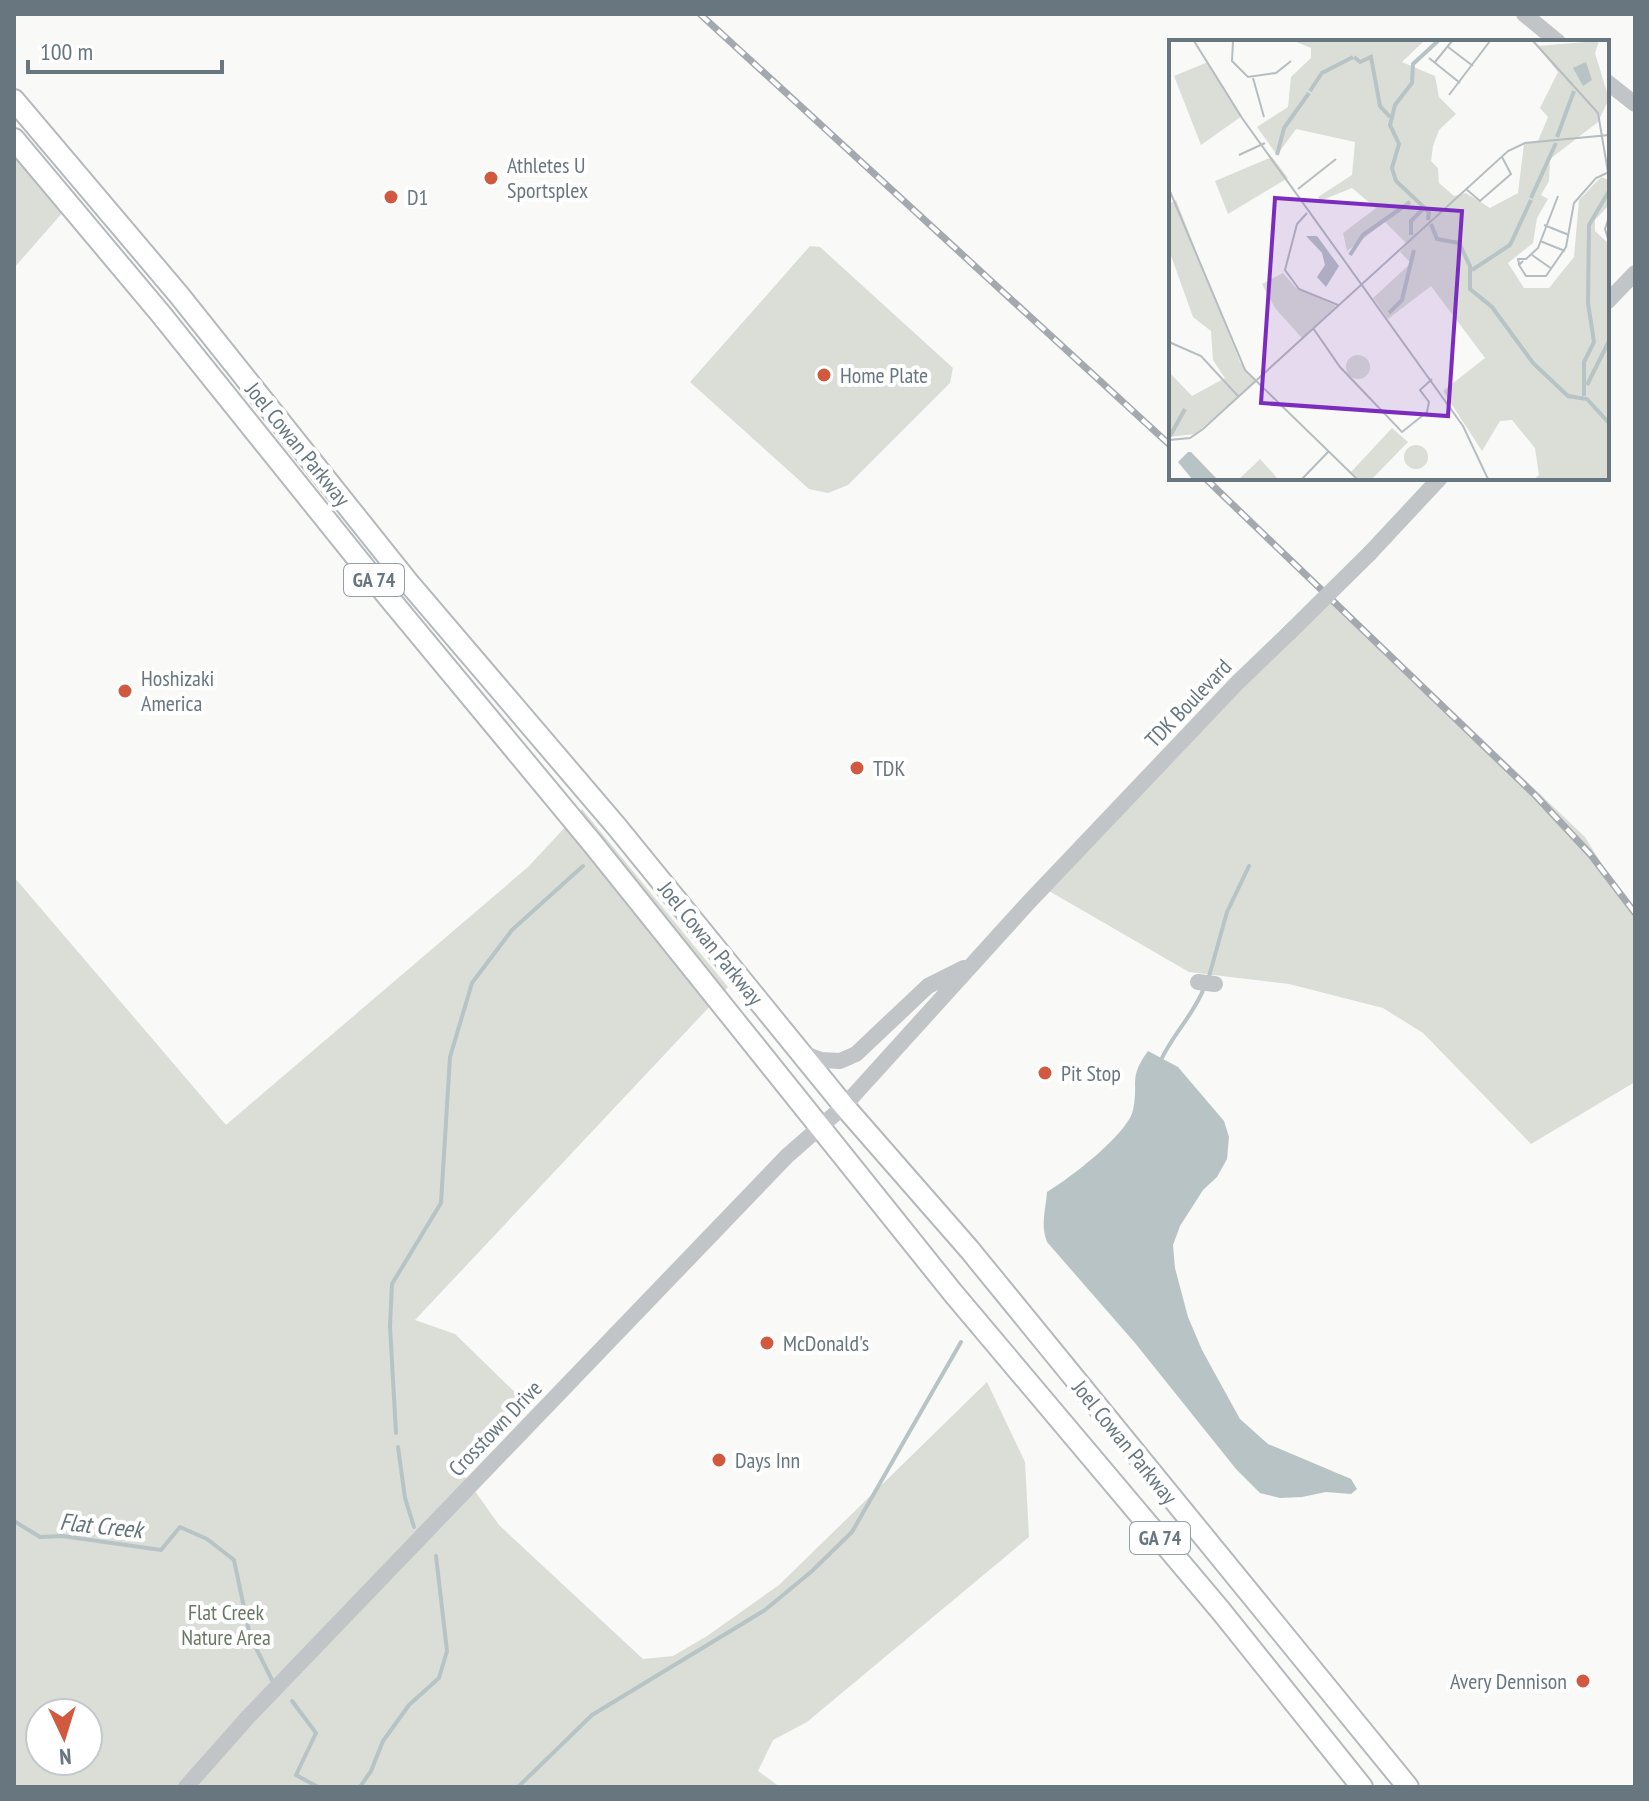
<svg xmlns="http://www.w3.org/2000/svg" width="1649" height="1801" viewBox="0 0 1649 1801" font-family="'PT Sans Narrow',sans-serif">
<rect width="100%" height="100%" fill="#f9f9f7"/>
<path fill="#daded7" fill-rule="evenodd" d="M14,154L63,212L14,268Z
M810,246L820,247L953,368L950,383L848,485L828,493L809,489L690,382Z
M1329,593L1585,837L1635,918V1082L1531,1144L1423,1033L1383,1008L1289,984L1189,972L1049,891Z
M582,809L728,987L415,1320L455,1334L524,1401L463,1474L499,1525L643,1659L673,1656L707,1636L779,1585L987,1382L1025,1462L1029,1537L807,1722L773,1740L758,1771L780,1787H14V877L226,1125L528,867ZM40,1713H88V1761H40Z"/>
<path fill="#b8c3c6" d="M1148,1051L1178,1067L1224,1121L1229,1137L1227,1159L1217,1177L1203,1190L1180,1226L1173,1245L1175,1268L1188,1317L1202,1350L1240,1419L1268,1444L1351,1479L1357,1489L1351,1494L1326,1492L1302,1497L1280,1498L1260,1493L1236,1469L1135,1343L1047,1242C1040,1224 1046,1209 1047,1192C1069,1179 1128,1134 1133,1110C1139,1081 1128,1079 1148,1051Z"/>
<g fill="none" stroke-linecap="round" stroke-linejoin="round">
<path stroke="#b8c3c6" stroke-width="4" d="M1208,980L1227,912L1249,866
M1162,1058C1174,1033 1194,1014 1204,988
M396,1433L390,1326L392,1284L441,1203L450,1057L472,983L512,930L583,866
M398,1447L405,1498L414,1527
M14,1521L40,1537L62,1536L161,1550L180,1527L207,1539L234,1560L250,1636L272,1680
M292,1701L316,1733L296,1775L318,1787
M360,1787L371,1771L383,1741L409,1705L439,1678L447,1651L436,1556
M518,1787L592,1715L765,1610L812,1571L852,1532L961,1342"/>
<defs>
<path id="major" d="M14,100L179,295L408,582L617,827L844,1106L969,1249L1408,1787
M14,139L160,313L389,598L593,844L953,1293L1221,1611L1362,1787"/>
</defs>
<use href="#major" stroke="#b5b9bc" stroke-width="24"/>
<path stroke="#c1c5c8" stroke-width="16" d="M1524,14L1558,42
M1607,82L1635,104
M1607,302L1635,273
M1370,553L1440,478
M1198,982L1215,984
M802,1053L821,1060L840,1061L856,1054L928,986L964,968
M186,1787L248,1717L787,1156L844,1106L1028,903L1237,683L1290,632"/>
<use href="#major" stroke="#fff" stroke-width="20"/>
<defs>
<path id="rail" d="M700,14L1171,446
M1205,478L1536,796L1590,854L1635,913"/>
</defs>
<use href="#rail" stroke="#a3a9ae" stroke-width="7"/>
<use href="#rail" stroke="#fff" stroke-width="4" stroke-dasharray="12" stroke-linecap="butt"/>
<path stroke="#c1c5c8" stroke-width="16" d="M1290,632L1370,553"/>
</g>
<g fill="#d05940" stroke="#fff" stroke-width="3">
<circle cx="491" cy="178" r="8"/>
<circle cx="391" cy="197" r="8"/>
<circle cx="824" cy="375" r="8"/>
<circle cx="125" cy="691" r="8"/>
<circle cx="857" cy="768" r="8"/>
<circle cx="1045" cy="1073" r="8"/>
<circle cx="767" cy="1343" r="8"/>
<circle cx="719" cy="1460" r="8"/>
<circle cx="1583" cy="1681" r="8"/>
</g>
<g text-anchor="middle" stroke-width="8" stroke-linejoin="round" paint-order="stroke">
<g fill="#fff" stroke="#959fa5" stroke-width="2">
<rect x="344" y="564" width="60" height="32" rx="6"/>
<rect x="1130" y="1522" width="60" height="32" rx="6"/>
</g>
<g font-size="20" font-weight="bold" fill="#67767f">
<text x="374" y="587">GA 74</text>
<text x="1160" y="1545">GA 74</text>
</g>
<g font-size="22" fill="#67767f" stroke="#fff" text-anchor="start">
<text x="507" y="173">Athletes U<tspan x="507" dy="25">Sportsplex</tspan></text>
<text x="407" y="205">D1</text>
<text x="840" y="383">Home Plate</text>
<text x="141" y="686">Hoshizaki<tspan x="141" dy="25">America</tspan></text>
<text x="873" y="776">TDK</text>
<text x="1061" y="1081">Pit Stop</text>
<text x="783" y="1351">McDonald's</text>
<text x="735" y="1468">Days Inn</text>
<text x="1567" y="1689" text-anchor="end">Avery Dennison</text>
</g>
<g font-size="22" fill="#67767f" stroke="#fff">
<text transform="translate(298 444) rotate(51)" y="8">Joel Cowan Parkway</text>
<text transform="translate(1188 703) rotate(-46)" y="8">TDK Boulevard</text>
<text transform="translate(711 943) rotate(51)" y="8">Joel Cowan Parkway</text>
<text transform="translate(495 1428) rotate(-46)" y="8">Crosstown Drive</text>
<text transform="translate(1125 1442) rotate(51)" y="8">Joel Cowan Parkway</text>
</g>
<g font-size="22" fill="#6a7866" stroke="#fff">
<text x="226" y="1620">Flat Creek<tspan x="226" dy="25">Nature Area</tspan></text>
</g>
<g font-size="24" font-style="italic" fill="#627478" stroke="#fff">
<text transform="translate(101 1526) rotate(6)" y="8">Flat Creek</text>
</g>
</g>
<g transform="translate(1169 40)">
<rect width="440" height="440" fill="#f9f9f7"/>
<path d="M125,1H255L233,22L266,36L270,57L287,74L270,90L264,106L262,121L269,128L270,143L285,156L297,153L321,168L349,153L355,104L369,101L379,77L371,68L389,32L368,6L430,1L426,13L440,59L429,82L381,119L380,141L372,155L379,159L368,178L364,203L339,223L355,248H380L405,217L410,160L432,137L440,140V165L426,180V191L440,204V439H365L370,435L366,408L343,380L331,381L313,411L274,351L316,318L262,246L219,279L204,258L242,223L231,212L238,204L216,182L178,211L174,193L207,168L183,148L151,161L149,157L183,135L186,102L127,89L108,115L88,87L119,67L122,37L142,18V8ZM39,22L73,76L32,105L5,36ZM103,117L119,138L59,174L46,141ZM7,160L71,322L87,342L26,394L0,397V332L23,356L56,338L44,320L42,291L24,277L1,213L0,164ZM114,233L126,247L167,266L133,298L106,268L93,244ZM177 327a12 12 0 1 1 24 0a12 12 0 1 1-24 0ZM223,388L239,402L203,439H190L182,432ZM235 417a12 12 0 1 1 24 0a12 12 0 1 1-24 0ZM91,419L109,439H70L85,425Z" fill="#daded7"/>
<path d="M417,22L423,40L414,46L404,28ZM137,196H148L170,226L157,247L148,237L156,225L153,213ZM19,412H22L48,439H23L9,422Z" fill="#b8c3c6"/>
<path fill="none" stroke="#b8c3c6" stroke-width="4" d="M185,17L191,22L202,17L211,66L221,77M141,51L153,33L184,17M388,97L405,51M108,115L115,88L140,53M362,158L387,103M259,180L260,172L227,141L223,128L230,104L221,85L226,65L243,43L244,24L269,1M262,184L268,199L290,203L301,226V249L323,267L364,323L399,356L418,359L440,383M242,195V181L254,169M181,215L194,195L241,162M303,230L341,205L362,160M220,273L233,260L245,210M418,345L440,301M415,356V322L425,302L419,263L420,185L440,151M1,396L16,369"/>
<path fill="none" stroke="#b6bdc0" stroke-width="2" d="M25,1L73,78L294,386L319,439M64,1L63,21L79,37L107,33L122,21M364,1L429,73L440,138M279,7L304,26M260,18L291,43M266,22L283,1M84,38L95,77M280,55L321,1M70,115L96,103M0,149L76,330L188,439M129,149L167,119M297,149L311,161L342,134L333,117M138,173L128,184L116,230L130,249L169,265M440,177L436,189L440,202M375,185L400,195M371,201L396,211M363,215L383,229M354,221L350,225L357,236H377L397,207L405,163L427,138L440,132M350,224L349,219H357L369,208L389,156M144,288L171,327L233,392L258,372L260,362L251,350L263,339M0,302L32,316L69,356M0,400L21,398L34,389L339,111L356,103L440,95M133,439L159,412"/>
<path fill="#7b2cbf" fill-opacity="0.15" stroke="#7b2cbf" stroke-width="4" d="M106,158L293,171L279,376L92,363Z"/>
<rect width="440" height="440" fill="none" stroke="#67767f" stroke-width="4"/>
</g>
<rect width="1649" height="1801" fill="none" stroke="#67767f" stroke-width="32"/>
<g transform="translate(64 1737) rotate(176)"><circle r="38" fill="#ffffff" stroke="#c2c8cc" stroke-width="2"/>
<path d="M0-6L14 30L0 20L-14 30Z" fill="#d05940"/>
<text y="-12" font-size="22" font-weight="bold" text-anchor="middle" fill="#67767f">N</text>
</g>
<path d="M28 60v12h194v-12" fill="none" stroke="#67767f" stroke-width="4"/>
<text x="40" y="60" font-size="24" fill="#67767f" stroke="#ffffff" stroke-width="6" paint-order="stroke">100 m</text>
</svg>
